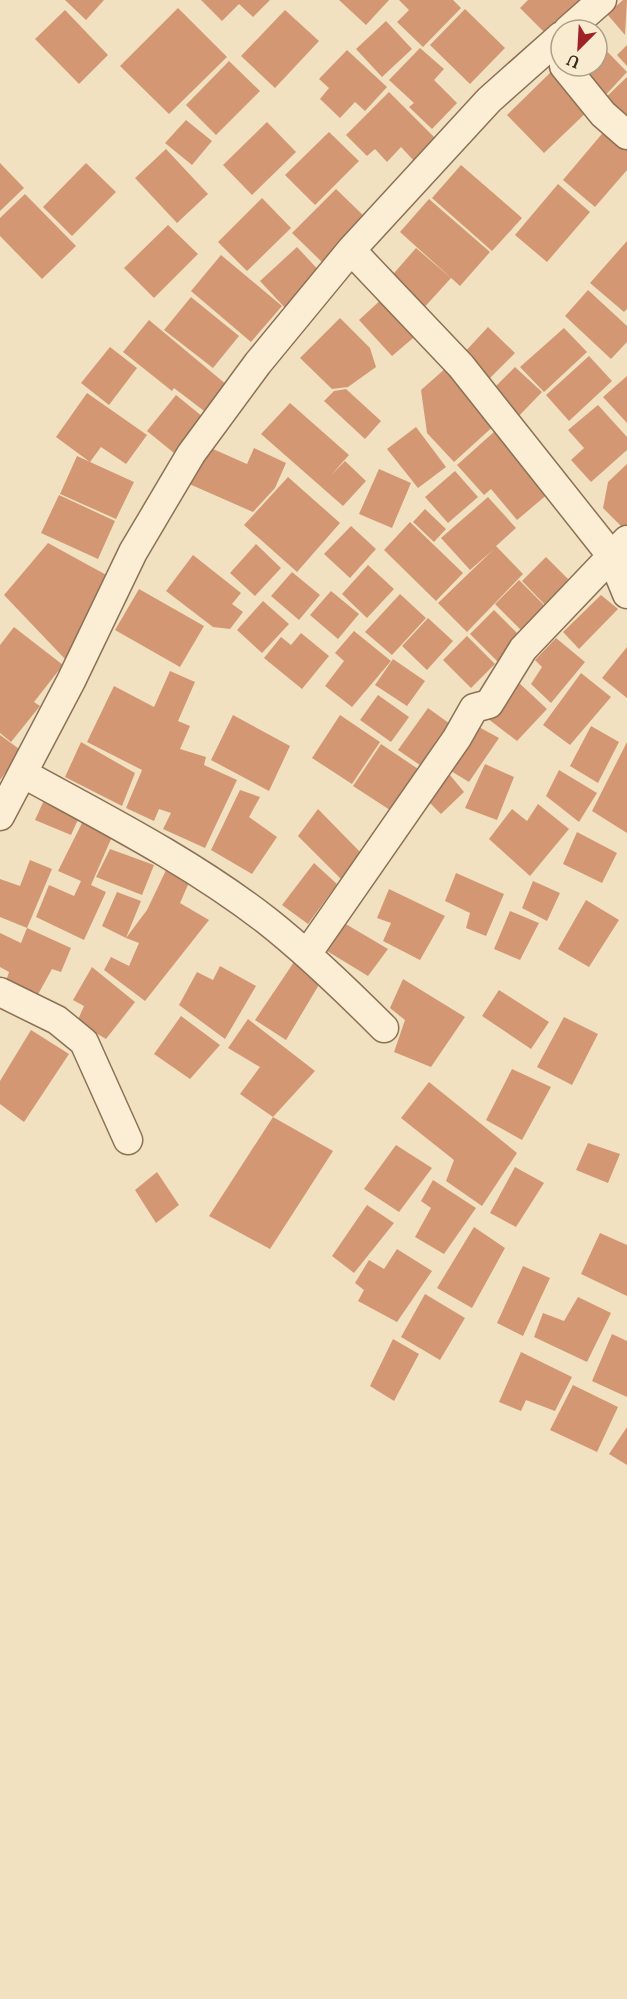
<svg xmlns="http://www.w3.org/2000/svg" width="627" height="1999" viewBox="0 0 627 1999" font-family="Lora,serif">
<rect width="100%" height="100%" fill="#f1e1c0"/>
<path fill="#d39873" d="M65,0H104L86,20Z
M201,0H270L253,17L239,4L222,21Z
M339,0H389L366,25Z
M399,0H453L461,8L423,47L397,22L409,10Z
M528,0H584L548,36L520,8Z
M623,0H627L625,35L607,14Z
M178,8L227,57L169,114L120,66Z
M465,9L505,48L470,84L430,45Z
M65,10L108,55L79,84L35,39Z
M285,10L319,41L275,88L241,56Z
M386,21L412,49L382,77L356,49Z
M597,41L627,72L601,100L573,66H597Z
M627,45V66L617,55Z
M420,48L444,69L434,80L457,103L432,129L409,107L414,103L389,80Z
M347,50L387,87L365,111L355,102L340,118L320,99L329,88L319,79Z
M229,61L260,91L216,135L186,105Z
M553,70L591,108L544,153L507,115Z
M627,77V129L601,102Z
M389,92L437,140L415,162L401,147L387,162L375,149L367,156L346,135Z
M186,120L212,141L192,165L165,143Z
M267,122L296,152L252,195L223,165Z
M606,129L627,147V170L595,207L563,180Z
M329,132L359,161L315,205L285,175Z
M166,149L208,194L177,223L135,178Z
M0,163L24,188L0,211Z
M86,163L116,192L72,236L43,207Z
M461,165L522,218L492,251L432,198Z
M558,184L590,212L547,262L515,235Z
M336,189L366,218L322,262L292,233Z
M25,194L76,246L42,279L0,236V218Z
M262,198L291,228L247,271L218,242Z
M429,199L490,252L460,286L400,232Z
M168,225L198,254L154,298L124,268Z
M627,241V309L624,312L590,283Z
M297,247L323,275L286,309L260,281Z
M416,248L451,278L421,311L388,280Z
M221,255L282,306L251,342L191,291Z
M588,290L627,326V342L611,359L565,316Z
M385,296L419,333L392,356L359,320Z
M191,297L239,336L213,368L164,330Z
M340,318L370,348L376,367L348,387L332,389L300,358Z
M149,320L233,390L212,417L174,388L172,391L123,352Z
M488,327L515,353L488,380L462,355Z
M564,328L587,352L544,392L520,367Z
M110,347L137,368L109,405L81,383Z
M589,356L612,381L569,421L546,395Z
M447,367L498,422L454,462L427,433L421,390Z
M515,367L542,392L515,420L488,394Z
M627,376V423L603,397Z
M346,389L381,421L365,439L324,401L334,391Z
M87,393L147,435L126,464L101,447L90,462L56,437Z
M176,395L203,417L174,453L147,431Z
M290,403L349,455L331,475L345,461L366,481L343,506L261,434Z
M598,405L627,437V450L591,482L571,460L584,448L568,430Z
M416,427L446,467L418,488L387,449Z
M495,431L549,493L517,520L491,489L484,495L457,465Z
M204,445L247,464L254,448L286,463L275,488L253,512L187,483Z
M77,456L134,482L116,519L60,494Z
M627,464V532L603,508L608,482Z
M379,469L411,483L392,528L359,514Z
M455,471L478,497L448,523L425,497Z
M288,477L340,523L297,572L244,525Z
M59,495L115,521L98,559L41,533Z
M488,497L516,528L496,546L523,574L467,632L438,603L494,549L470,570L441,538Z
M425,509L446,529L434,542L413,522Z
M410,522L463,573L436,601L384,550Z
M351,526L376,549L350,578L324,554Z
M48,543L110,577L65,659L4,595Z
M256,544L281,568L255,596L230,573Z
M193,555L241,593L232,604L243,612L230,629L213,627L166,591Z
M546,557L574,585L549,609L522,581Z
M368,565L394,589L367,618L342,594Z
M292,572L320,595L299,620L271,596Z
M519,580L547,608L523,632L495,604Z
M139,589L204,626L180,667L115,630Z
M331,591L359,614L338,639L310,615Z
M400,594L426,618L392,655L365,632Z
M601,595L618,609L579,649L563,632Z
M263,601L289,624L262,653L237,630Z
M494,610L522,638L498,662L470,634Z
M428,618L453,641L427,670L402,646Z
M14,627L63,665L34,702L40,706L11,742L0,733V645Z
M354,631L391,661L352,707L325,686L344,661L335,653Z
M301,633L329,656L302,689L264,658L281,637L291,645Z
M467,636L495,664L471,688L443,660Z
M556,638L585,662L551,703L531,684L542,667L535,660Z
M627,647V698L602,678Z
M393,659L425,681L407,706L375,685Z
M170,671L195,682L178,721L190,726L180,749L206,757L204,765L237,780L205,848L163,829L171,813L159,809L154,821L126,808L142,770L87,742L114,686L154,707Z
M581,673L611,697L570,745L543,725Z
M517,681L547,709L517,741L487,718Z
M378,695L409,717L391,742L360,720Z
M428,708L457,729L427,770L398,750Z
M233,715L290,746L269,791L211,760Z
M340,715L380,742L352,784L312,758Z
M477,726L499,738L469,782L451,771Z
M591,726L619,742L598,783L570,766Z
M0,735L22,751L0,780Z
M81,742L135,773L122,806L65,777Z
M627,742V833L592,811Z
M381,744L421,771L393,812L353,786Z
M485,764L514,777L497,820L465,808Z
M559,770L597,793L579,822L546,796Z
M450,775L464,792L441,814L426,799Z
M240,790L260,797L249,817L277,837L252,874L211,850Z
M45,798L81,813L71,835L35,820Z
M538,804L569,829L530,876L489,839L512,809L527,821Z
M318,809L364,856L345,883L298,836Z
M86,815L115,830L91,885L106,892L84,940L36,917L49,885L74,896L81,881L58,871Z
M577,832L617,853L602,883L563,864Z
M110,849L154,865L142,895L96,877Z
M30,860L52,869L27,928L0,917V879L20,886Z
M314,863L337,884L308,924L282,905Z
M168,866L191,878L180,903L209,920L145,1001L104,970L111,957L129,966L139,943L126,938L147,910Z
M456,873L504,894L486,936L466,928L470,913L445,901Z
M533,881L560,893L547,921L522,908Z
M389,889L445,916L420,960L383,941L391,923L377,918Z
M117,892L141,901L126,938L102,926Z
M586,900L619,920L589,967L558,949Z
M510,911L539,923L520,960L494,949Z
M344,923L388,949L368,976L327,951Z
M27,928L71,948L61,972L52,969L36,998L5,984L9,972L0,967V933L21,943Z
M298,956L323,978L286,1040L255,1020Z
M220,966L256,986L225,1039L179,1005L197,972L213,980Z
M92,967L135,1002L106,1039L77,1022L84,1006L73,1000Z
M403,979L465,1017L431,1067L394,1052L405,1020L390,1008Z
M499,990L549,1022L531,1049L482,1016Z
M181,1016L220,1045L190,1079L154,1054Z
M564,1017L598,1034L572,1085L537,1067Z
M248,1019L315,1071L273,1117L240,1094L260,1067L228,1048Z
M31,1030L69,1054L24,1122L0,1104V1081Z
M512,1069L551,1087L522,1140L486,1120Z
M429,1082L517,1153L482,1206L446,1181L454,1160L401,1118Z
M273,1117L333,1151L270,1249L209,1216Z
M588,1143L620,1154L608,1183L576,1170Z
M396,1145L432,1168L399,1212L364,1189Z
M515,1167L544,1183L516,1227L490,1213Z
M157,1172L179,1205L156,1223L135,1190Z
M433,1180L476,1208L444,1254L415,1237L431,1208L421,1201Z
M367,1205L394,1223L354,1273L332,1256Z
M474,1227L505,1248L472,1308L437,1288Z
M600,1233L627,1245V1296L581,1274Z
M397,1249L432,1271L397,1322L358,1301L364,1290L355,1283L369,1260L384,1269Z
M523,1266L550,1278L523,1336L497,1323Z
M425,1294L465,1318L440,1360L401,1337Z
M578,1297L611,1313L587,1362L534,1337L543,1313L564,1321Z
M612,1334L627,1341V1397L592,1381Z
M393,1339L419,1354L394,1401L370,1386Z
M521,1352L572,1377L555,1411L526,1400L521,1411L499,1402Z
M573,1385L618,1407L597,1452L550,1430Z
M627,1427V1465L609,1454Z"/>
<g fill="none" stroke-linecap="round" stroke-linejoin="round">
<defs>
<path id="street" d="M568,30L602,0
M564,66L603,114L627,135
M351,250L461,366L611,555L627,594
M24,774C106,819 191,862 266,920C308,953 346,990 384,1028
M0,816L71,681L133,552L191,454L258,363L351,250L489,100L561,36
M307,954L457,738L474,708L489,704L523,649L627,540
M0,992L57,1020L84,1042L128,1140"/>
</defs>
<use href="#street" stroke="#8c7156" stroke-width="31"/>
<use href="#street" stroke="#fbeed4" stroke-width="28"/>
</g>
<g transform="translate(579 48) rotate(204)"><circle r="28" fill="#f8ebd0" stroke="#ac9e88" stroke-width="1.5"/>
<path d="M0-4.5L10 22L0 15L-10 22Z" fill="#a02126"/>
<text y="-9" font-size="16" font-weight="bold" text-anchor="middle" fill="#3a2a1c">U</text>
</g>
</svg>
